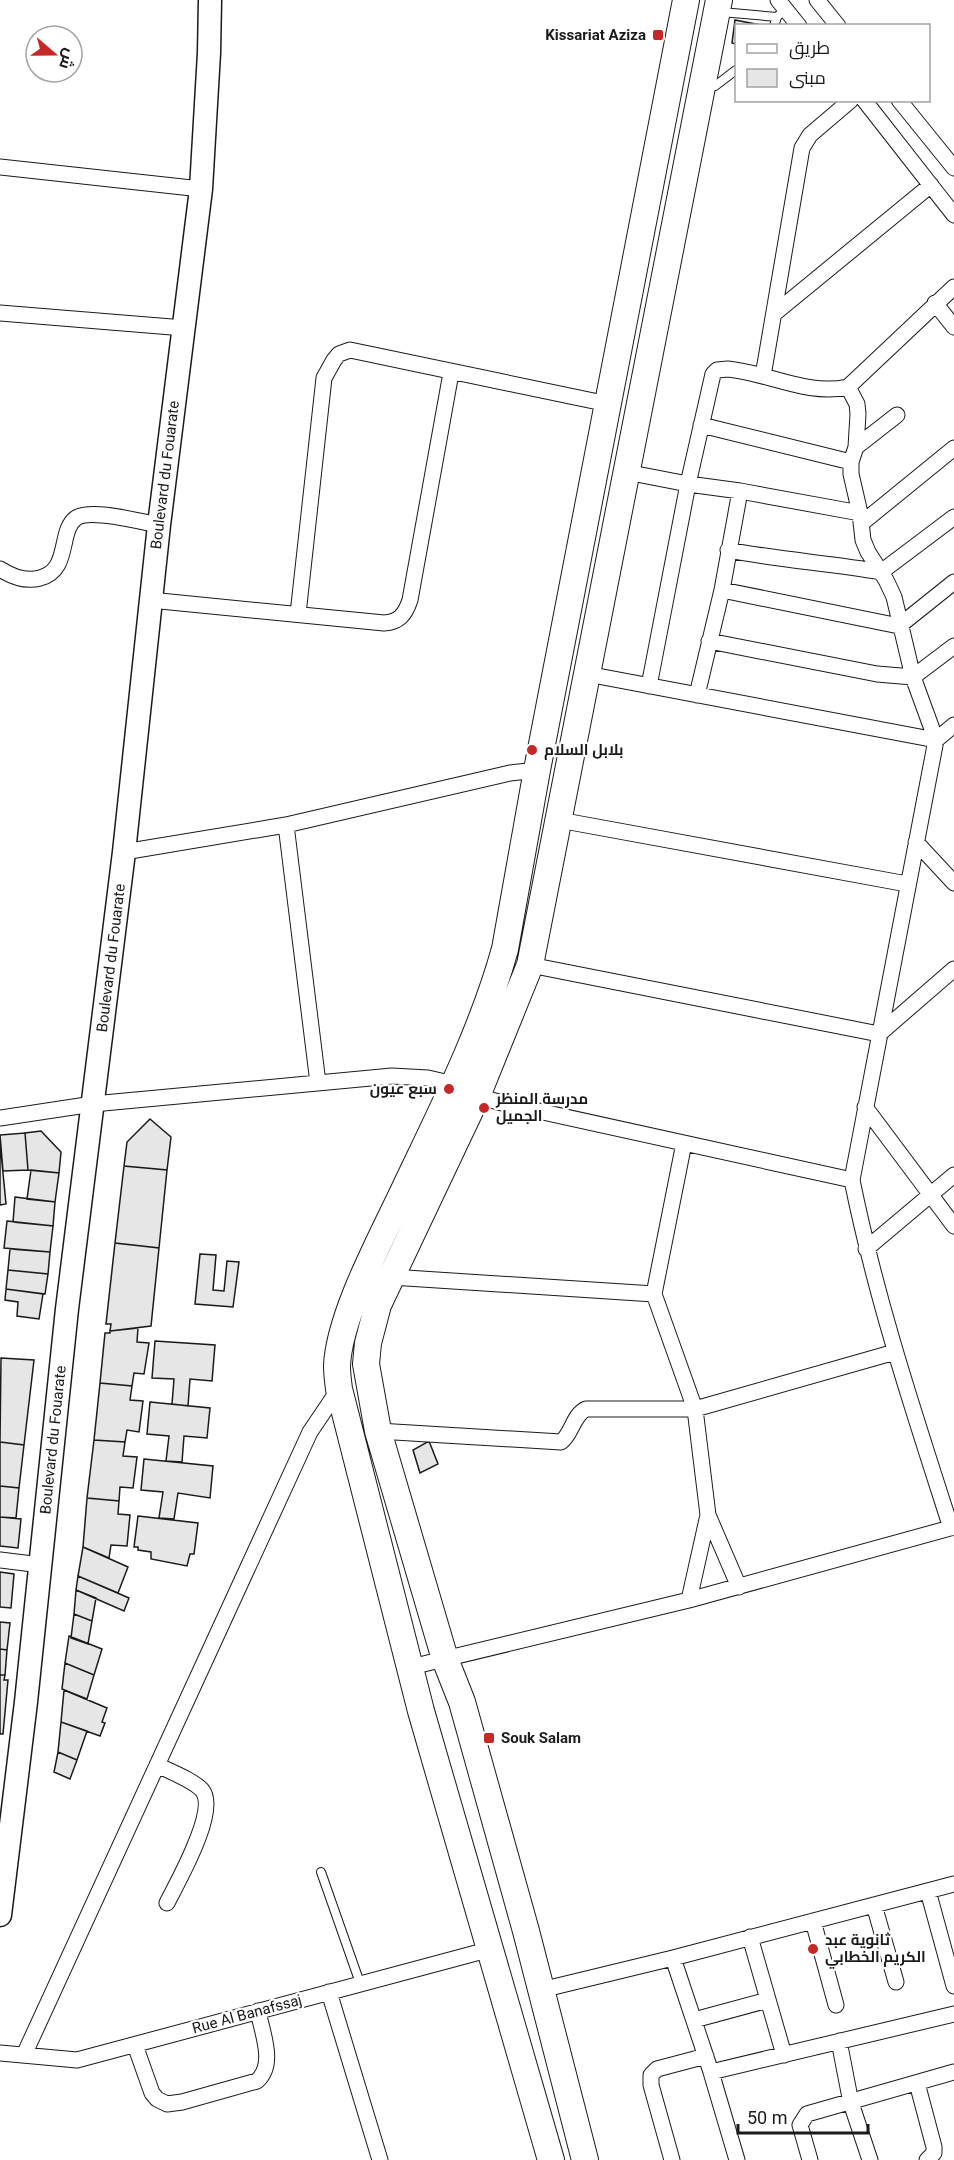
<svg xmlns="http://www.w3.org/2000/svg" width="954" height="2160" viewBox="0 0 954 2160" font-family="Roboto,Cairo,sans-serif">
<rect width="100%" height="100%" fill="#fff"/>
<path fill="#e6e6e6" stroke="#1a1a1a" stroke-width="1.5" d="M735,20L766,26H736V44L732,43Z
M150,1119L171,1137L167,1170L124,1166L127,1142Z
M41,1131L61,1152L59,1173L28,1170L25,1133Z
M25,1133L28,1170L3,1171L0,1135Z
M0,1142L6,1204L0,1205Z
M124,1166L167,1170L159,1248L115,1243Z
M31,1170L59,1173L55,1202L27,1199Z
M15,1197L55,1202L53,1226L13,1222Z
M7,1221L53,1226L50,1252L4,1248Z
M115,1243L159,1248L151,1326L110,1331L111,1324H106Z
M10,1249L50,1252L48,1274L8,1270Z
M200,1254L216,1255L213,1290L224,1291L227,1261L239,1262L233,1307L195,1304Z
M8,1270L48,1274L45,1294L6,1289Z
M6,1289L43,1294L39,1319L17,1316L18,1302L5,1300Z
M138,1328L137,1342L149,1343L144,1374L134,1373L132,1386L100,1383L105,1333H110V1331Z
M155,1341L215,1345L212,1381L190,1379L188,1406L172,1404L174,1379L152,1378Z
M1,1358L34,1360L24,1445L0,1442Z
M100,1383L132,1386L130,1400L143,1401L139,1432L127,1430L125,1442L94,1440Z
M150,1402L210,1408L207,1438L184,1436L182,1462L166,1461L169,1436L147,1434Z
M94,1440L125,1442L123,1456L137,1457L133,1488L120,1487L119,1501L87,1498Z
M429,1441L438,1464L420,1473L413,1450Z
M0,1442L24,1445L19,1488L0,1486Z
M144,1459L213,1466L210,1498L178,1493L174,1519L159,1518L163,1492L141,1490Z
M0,1486L19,1488L16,1518L0,1517Z
M87,1498L119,1501L118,1514L130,1515L127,1546L111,1545L109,1558L83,1547Z
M138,1516L198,1523L194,1554H190L187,1566L151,1559V1552L138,1550V1547H134Z
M0,1517L21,1519L18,1548L0,1546Z
M83,1547L128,1567L118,1593L78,1576Z
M0,1572L14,1574L11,1608L0,1607Z
M78,1576L129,1598L124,1611L76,1590Z
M76,1590L96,1598L92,1621L74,1614Z
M74,1614L92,1621L88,1644L71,1638Z
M0,1622L10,1623L7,1650L0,1649Z
M69,1636L102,1649L94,1675L65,1663Z
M0,1649L7,1650L5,1675H0Z
M65,1663L94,1675L87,1699L62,1689Z
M0,1675H5L4,1680H8L3,1734H0Z
M64,1690L107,1708L102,1722L105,1723L100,1736L61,1722Z
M61,1722L87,1731L77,1760L58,1752Z
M58,1752L77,1760L70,1779L54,1772Z"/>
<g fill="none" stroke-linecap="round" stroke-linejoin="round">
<defs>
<path id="lane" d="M721,12L777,17L785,9
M774,26L777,17
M708,88L715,86L736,70
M321,1872L360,1983"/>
<path id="street" d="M778,0L799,26
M817,0L838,26
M864,100L954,215
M899,100L954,168
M0,167L201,189
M935,303L954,327
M0,313L184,328
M775,313L931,185
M763,376L802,148L810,135L851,100
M848,387L857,404L858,414L856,447L851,462V474L860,513L863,540L868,552L886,580L894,597L913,677L936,740L852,1180C876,1299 914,1413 951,1528
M701,425L851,462
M856,447L897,415
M626,472L688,484L740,491L860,513
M862,523L954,448
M728,550C779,560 830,563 881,572L954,517
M0,569C11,576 26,582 40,578C71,570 58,531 76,518C91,508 141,522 159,525
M722,590L899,626L954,582
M150,600L384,623C399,622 405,615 410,600L451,373
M298,614L324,378L334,360L339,354L350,350L608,404
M709,641L877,674L913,677L954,646
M587,674L936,740L954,725
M649,686L688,484L713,374L717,370L728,369C769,373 807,396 848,387L954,287
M697,695L722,590L740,491
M559,820L907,884
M286,825L318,1083
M916,842L954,883
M124,852L286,825L510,773L537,770
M530,965L879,1034L954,969
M865,1107L954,1226
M0,1118L93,1104L392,1076L428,1078L454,1084L477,1096L502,1103L852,1180
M684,1143L654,1294L695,1409L708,1515L739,1587
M866,1249L954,1175
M391,1277L654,1294
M378,1431L561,1442C572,1434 573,1415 586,1409H695L895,1352
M0,1560L41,1565
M689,1600L708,1515
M411,1667L689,1600L954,1527
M157,1765C169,1771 193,1780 202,1790C219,1810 178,1881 167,1903
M928,1891L954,1986
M874,1905L896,1982
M813,1921L836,2005
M750,1937L784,2055
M673,1958L711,2072L737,2160
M541,1990L673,1958L954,1884
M329,1992L380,2160
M694,2020L768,2000
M839,2041L851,2103L870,2160
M135,2045L152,2093L157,2099L167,2104L182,2102L257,2081C276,2064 262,2033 258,2011
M0,2053L77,2060L491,1949
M24,2055L310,1432L339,1389
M711,2072L954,2014
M917,2083L934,2147V2153L927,2160
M672,2160L651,2085V2075L657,2069L706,2056
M810,2160L800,2125L807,2114L954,2072"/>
<path id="secondary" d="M0,1915L26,1702L67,1309L124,852L159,525L201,189L209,53L210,0"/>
<path id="primary" d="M551,2160L421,1711L339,1389C338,1381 337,1374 337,1366C339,1315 383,1235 405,1188C442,1110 482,1032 505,949L537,770L686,0
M585,2160L526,1931L462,1702L445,1659L378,1431L366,1364L368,1343L378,1305L477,1096L530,965L719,0"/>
</defs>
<use href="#lane" stroke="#1a1a1a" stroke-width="10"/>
<use href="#street" stroke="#1a1a1a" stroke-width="17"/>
<use href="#secondary" stroke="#1a1a1a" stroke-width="25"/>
<use href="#primary" stroke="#1a1a1a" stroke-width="28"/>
<use href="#lane" stroke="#fff" stroke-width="8"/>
<use href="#street" stroke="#fff" stroke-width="15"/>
<use href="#secondary" stroke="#fff" stroke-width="22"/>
<use href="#primary" stroke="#fff" stroke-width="26"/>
</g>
<g fill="#c62828" stroke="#fff" stroke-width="2">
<rect x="652" y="29" width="12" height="12" rx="3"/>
<circle cx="532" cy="750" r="6"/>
<circle cx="449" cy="1089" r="6"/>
<circle cx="484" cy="1108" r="6"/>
<rect x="483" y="1732" width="12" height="12" rx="3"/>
<circle cx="813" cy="1949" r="6"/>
</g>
<g text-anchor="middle" stroke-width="4.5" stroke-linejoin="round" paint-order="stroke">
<g font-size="15" font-weight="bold" fill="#1a1a1a" stroke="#fff" text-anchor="start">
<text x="646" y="40" text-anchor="end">Kissariat Aziza</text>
<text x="544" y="755">بلابل السلام</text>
<text x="437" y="1094" text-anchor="end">سبع عيون</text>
<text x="496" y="1104">مدرسة المنظر<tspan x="496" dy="17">الجميل</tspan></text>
<text x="501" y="1743">Souk Salam</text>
<text x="825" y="1945">ثانوية عبد<tspan x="825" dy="17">الكريم الخطابي</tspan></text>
</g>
<g font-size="15" fill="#1a1a1a" stroke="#fff">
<text transform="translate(165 475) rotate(-83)" y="5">Boulevard du Fouarate</text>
<text transform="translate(111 958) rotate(-83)" y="5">Boulevard du Fouarate</text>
<text transform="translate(53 1440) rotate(-84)" y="5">Boulevard du Fouarate</text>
<text transform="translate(247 2014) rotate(-15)" y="5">Rue Al Banafssaj</text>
</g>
</g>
<rect x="735" y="24" width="195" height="78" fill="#ffffff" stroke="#a3a3a3" stroke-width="1.5"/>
<rect x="747" y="44" width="30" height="9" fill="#ffffff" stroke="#a3a3a3" stroke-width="1.5"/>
<text x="789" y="54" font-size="18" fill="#1a1a1a">طريق</text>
<rect x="747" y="69" width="30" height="18" fill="#e6e6e6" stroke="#a3a3a3" stroke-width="1.5"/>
<text x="789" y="84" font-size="18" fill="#1a1a1a">مبنى</text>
<g transform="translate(54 54) rotate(110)"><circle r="28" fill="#ffffff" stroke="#a3a3a3" stroke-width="1.5"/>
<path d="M0-4.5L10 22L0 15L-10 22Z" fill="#c62828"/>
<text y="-9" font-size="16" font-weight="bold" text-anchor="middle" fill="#1a1a1a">ش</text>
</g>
<path d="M738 2124v9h130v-9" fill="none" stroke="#1a1a1a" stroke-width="3"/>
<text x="747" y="2124" font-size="18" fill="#1a1a1a" stroke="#ffffff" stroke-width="4.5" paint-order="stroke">50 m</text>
</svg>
